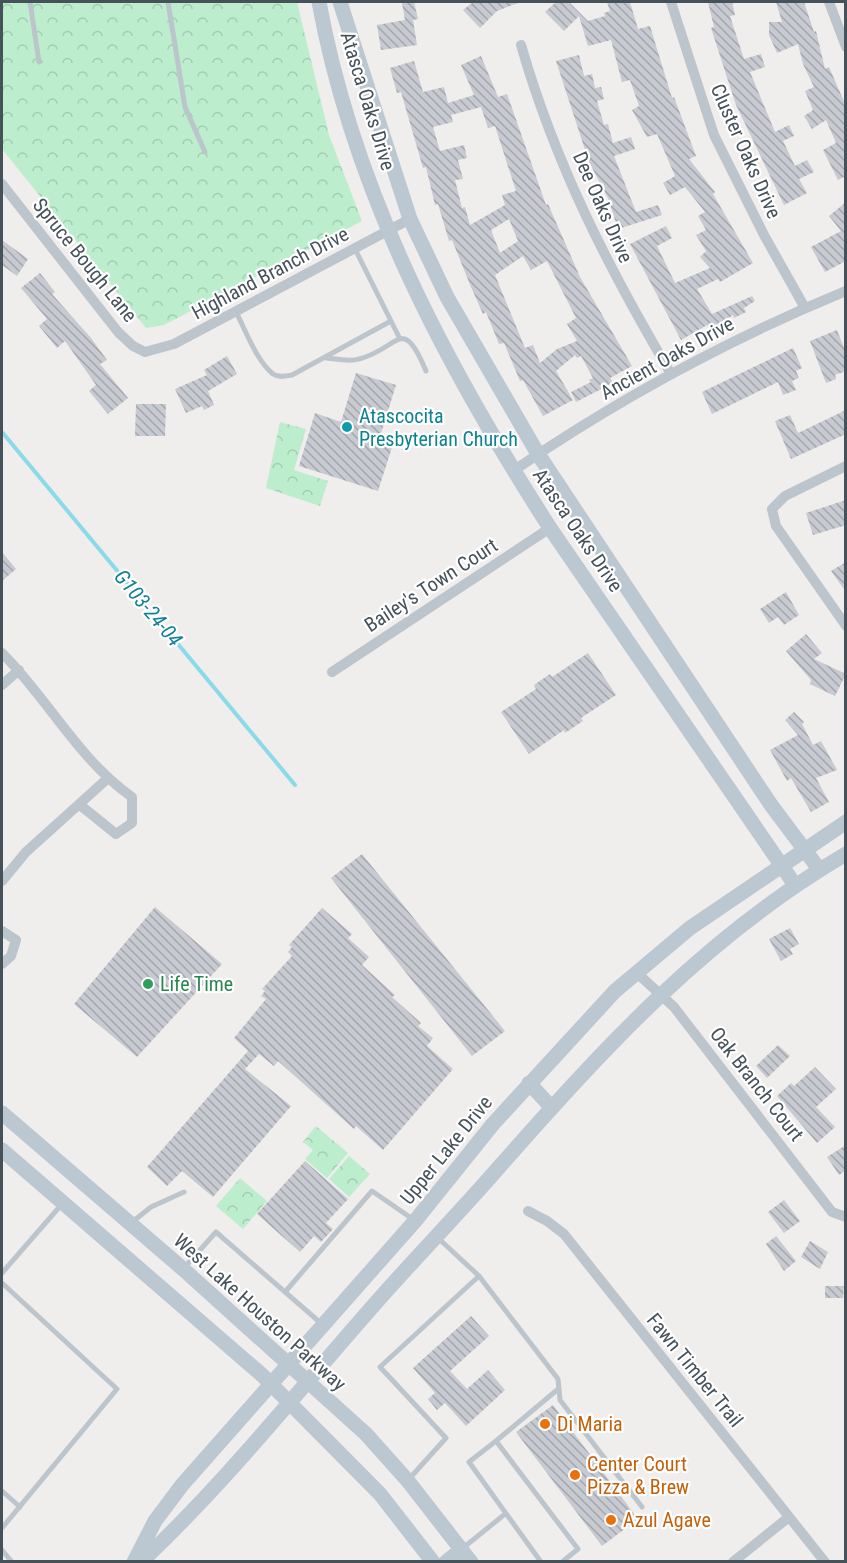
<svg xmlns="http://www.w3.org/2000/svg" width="847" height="1563" viewBox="0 0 847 1563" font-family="'Roboto Condensed',sans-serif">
<defs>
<pattern id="forest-crowns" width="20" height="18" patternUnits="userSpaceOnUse" patternTransform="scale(1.5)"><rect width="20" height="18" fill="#bcedcc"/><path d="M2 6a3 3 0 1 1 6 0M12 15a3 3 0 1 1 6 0" fill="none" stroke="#a3cdb1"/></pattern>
<pattern id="building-back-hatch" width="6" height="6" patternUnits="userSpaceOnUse" patternTransform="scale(1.5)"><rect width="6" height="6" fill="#c7cad0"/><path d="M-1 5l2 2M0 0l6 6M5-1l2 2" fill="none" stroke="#a3a7ac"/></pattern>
</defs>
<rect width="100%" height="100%" fill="#f0eded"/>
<path fill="url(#forest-crowns)" d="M2,2H297L329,135L362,221L164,325L146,328L2,149Z
M280,422L306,429L294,470L328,481L320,506L266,488Z
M316,1126L348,1153L327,1178L305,1159L313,1150L303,1142Z
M349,1156L370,1174L349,1197L329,1179Z
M240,1178L267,1201L243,1229L216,1206Z"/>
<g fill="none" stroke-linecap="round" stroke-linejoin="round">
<path stroke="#8adae9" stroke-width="4" d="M2,432L295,785"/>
</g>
<path fill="url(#building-back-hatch)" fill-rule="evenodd" d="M414,2L418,19L413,20L417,45L381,50L377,25L405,20L402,3Z
M473,2H520L497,11L480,28L463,10Z
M556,2H569L588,21L605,16L604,13L610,11L607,2H630L638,29L650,26L672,98L674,97L696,156L689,159L715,192L713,194L753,263L720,282L718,279L697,289L712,314L752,296L755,301L744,308L746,312L734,318L733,315L711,330L707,325L681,340L630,244L666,226L672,238L657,246L675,283L710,268L700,257L706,251L696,235L706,230L698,216L705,212L685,187L670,195L663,183L675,176L657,134L647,137L632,110L639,106L630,80L622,82L611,40L588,46L579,16L564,31L545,12Z
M708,2H732L735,15L730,16L744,59L761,54L765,67L750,72L775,132L789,125L794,136L783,141L795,166L807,160L814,172L799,179L807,193L784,205L736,105L711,28L714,27Z
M776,2H804L814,32L816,31L825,69L829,67L846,106V176L838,180L823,150L836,143L826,120L812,129L804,116L813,110L805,91L814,87L803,64L798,44L777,53L769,35V22H782Z
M579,55L584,76L592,74L595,88L601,87L604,99L597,101L604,125L608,124L613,143L631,137L635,149L614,156L636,212L658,205L662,215L618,229L608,198L589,162L556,61Z
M481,56L498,97L507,94L546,205L548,204L580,277L632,366L610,378L613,383L576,402L571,392L591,382L589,380L593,378L581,356L577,358L575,355L556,371L573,400L543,416L523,380L520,381L504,343L499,344L486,312L483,314L471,287L452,240L449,241L438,204L435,205L426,167L423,168L401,92L397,93L390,68L414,61L423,92L444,87L448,103L474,95L461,65ZM481,107L488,128L495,126L516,191L502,195L505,205L470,225L465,207L462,208L455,180L463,179L458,160L467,158L464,145L440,151L433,127L453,122L451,115ZM509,219L518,241L500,253L491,230ZM523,256L531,270L547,261L576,318L567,324L577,341L557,349L540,363L533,345L525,348L495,275Z
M846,202V261L825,272L811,247L841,231L829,216Z
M2,240L28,259L17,276L2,265Z
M40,273L55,292L52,294L91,338L107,360L100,364L128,398L108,414L89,391L96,385L65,341L57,348L39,326L47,319L21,288Z
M837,330L846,353V371L835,375L836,379L826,383L810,341Z
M793,348L802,368L796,371L799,378L792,381L796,390L783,395L778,382L712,414L702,392Z
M227,356L237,374L208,391L214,405L204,410L202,406L186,413L175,389L207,375L204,370Z
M356,373L396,385L381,433L395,438L378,491L299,466L315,413L341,422Z
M136,404H166L165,436H135Z
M846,410V434L791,459L775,421L790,415L798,433Z
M846,500V525L813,535L806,513Z
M2,552L16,569L2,581Z
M846,562V592L831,571Z
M786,592L799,615L784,625L778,617L769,623L760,609Z
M806,634L822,653L814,659L846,674L835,696L810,684L811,680L786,651Z
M588,653L616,695L581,718L583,721L565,733L564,730L529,754L501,712L536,689L534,685L550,674L552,677Z
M794,712L804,722L802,724L813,745L821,741L837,770L816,778L829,802L811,812L791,778L787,781L770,750L798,735L785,720Z
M362,854L505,1031L472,1056L331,878Z
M155,907L222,964L137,1057L74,1004Z
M322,908L352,934L348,938L369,957L362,965L395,995L392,997L421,1023L418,1026L433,1038L427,1046L453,1069L383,1150L356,1126L354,1129L278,1061L274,1066L259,1054L245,1069L291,1106L213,1197L182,1171L167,1186L147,1167L248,1051L234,1038L266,999L261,996L265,991L262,989L292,956L288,952L292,947L289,945Z
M790,928L799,944L790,949L793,954L781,961L769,939Z
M778,1045L790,1056L767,1078L756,1066Z
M815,1067L836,1089L816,1107L835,1127L817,1143L777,1096L791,1083L794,1086Z
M846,1145V1170L839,1175L827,1157Z
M305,1161L348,1199L326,1223L333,1229L321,1242L314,1236L300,1252L257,1214Z
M784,1200L800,1221L784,1233L768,1212Z
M776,1236L796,1261L784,1271L766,1244Z
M810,1241L828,1252L820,1269L801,1257Z
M825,1286H844L843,1298H825Z
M471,1316L489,1336L450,1371L467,1389L488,1370L505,1390L466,1426L445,1403L437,1410L428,1399L435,1393L413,1368Z
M553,1405L638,1519L602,1546L516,1432Z"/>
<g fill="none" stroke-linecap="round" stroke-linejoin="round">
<path stroke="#bcc5cc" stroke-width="5" d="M30,2L39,62
M168,2L185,107L205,152
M355,249L400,339
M236,312C246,331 256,360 273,374C279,378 286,376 292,375L391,321
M326,358C336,359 350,362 359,359C399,349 402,313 426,371
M131,1223L151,1207L184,1192
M438,1238L479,1276L558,1379L560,1400L642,1507
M184,1268L216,1232L323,1325
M2,1273L62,1204
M2,1283L117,1389L2,1528
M285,1292L372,1191L414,1220
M496,1441L557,1390
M409,1479L446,1438L380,1367L479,1276
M2,1491L20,1507
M463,1548L505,1514
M2,1550L12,1562
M541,1562L469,1462L496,1441L578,1549L562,1562"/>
<path stroke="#bcc5cc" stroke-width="10" d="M671,2L714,135L764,235L805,308
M829,2L846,47
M521,45C556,166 608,267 671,374
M2,184L118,332L133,346L145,352L174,344L410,219
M846,466L785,496L772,509L776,526L846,626
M513,471C617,400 729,339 846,291
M2,653C48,699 79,760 132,797V823L116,834L80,805
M332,672L550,528
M2,685L19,670
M2,881L26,852L107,779
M2,931L16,940L11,956L2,964
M637,973L674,1007L832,1212L846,1217
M528,1211L547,1221L564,1234L825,1562
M733,1562L789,1517"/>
<path stroke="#bbc7d1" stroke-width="15" d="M319,2C354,193 446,366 550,528L795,885
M340,2L410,219L447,297L538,454L771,805L819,869
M529,1083L552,1108
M2,1113L183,1269L366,1434L408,1481L471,1562
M2,1150L262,1375L380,1494L433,1562
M134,1562L155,1521L182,1485L415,1221L493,1124L615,991L690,928L846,822
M141,1562C228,1480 302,1386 381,1297C420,1253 461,1211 500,1166C606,1046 706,936 846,854
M446,1562L462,1549"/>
</g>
<circle fill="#0f9aa8" stroke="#fff" stroke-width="2" cx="347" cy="427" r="6"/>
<circle fill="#2e9e5b" stroke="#fff" stroke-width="2" cx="148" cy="984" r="6"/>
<g fill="#e8710a" stroke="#fff" stroke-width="2">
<circle cx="545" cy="1424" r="6"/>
<circle cx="575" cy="1475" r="6"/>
<circle cx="611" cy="1520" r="6"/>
</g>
<g text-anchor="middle" stroke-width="4.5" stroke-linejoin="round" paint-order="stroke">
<g font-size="20" fill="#46525a" stroke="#fff">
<text transform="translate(368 101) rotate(73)" y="7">Atasca Oaks Drive</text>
<text transform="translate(746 151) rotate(66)" y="7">Cluster Oaks Drive</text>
<text transform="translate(603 207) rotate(66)" y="7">Dee Oaks Drive</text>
<text transform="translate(85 260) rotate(51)" y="7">Spruce Bough Lane</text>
<text transform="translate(270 273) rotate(-28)" y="7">Highland Branch Drive</text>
<text transform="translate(667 358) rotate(-29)" y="7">Ancient Oaks Drive</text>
<text transform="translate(578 530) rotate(56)" y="7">Atasca Oaks Drive</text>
<text transform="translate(431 585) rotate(-33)" y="7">Bailey's Town Court</text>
<text transform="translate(757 1084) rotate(52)" y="7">Oak Branch Court</text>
<text transform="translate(446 1150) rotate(-51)" y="7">Upper Lake Drive</text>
<text transform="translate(260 1312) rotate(42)" y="7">West Lake Houston Parkway</text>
<text transform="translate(695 1370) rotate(51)" y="7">Fawn Timber Trail</text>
</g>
<g font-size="20" fill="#0d838f" stroke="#fff" text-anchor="start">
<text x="359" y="423">Atascocita<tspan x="359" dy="23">Presbyterian Church</tspan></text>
</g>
<g font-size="20" fill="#27864d" stroke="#fff" text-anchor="start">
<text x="160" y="991">Life Time</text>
</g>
<g font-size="20" fill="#c56008" stroke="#fff" text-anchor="start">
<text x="557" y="1431">Di Maria</text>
<text x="587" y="1471">Center Court<tspan x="587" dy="23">Pizza &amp; Brew</tspan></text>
<text x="623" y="1527">Azul Agave</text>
</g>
<g font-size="21" font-style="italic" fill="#108094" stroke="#fff">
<text transform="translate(148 608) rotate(50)" y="7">G103-24-04</text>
</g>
</g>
<rect width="847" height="1563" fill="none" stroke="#46525a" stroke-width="6"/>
</svg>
